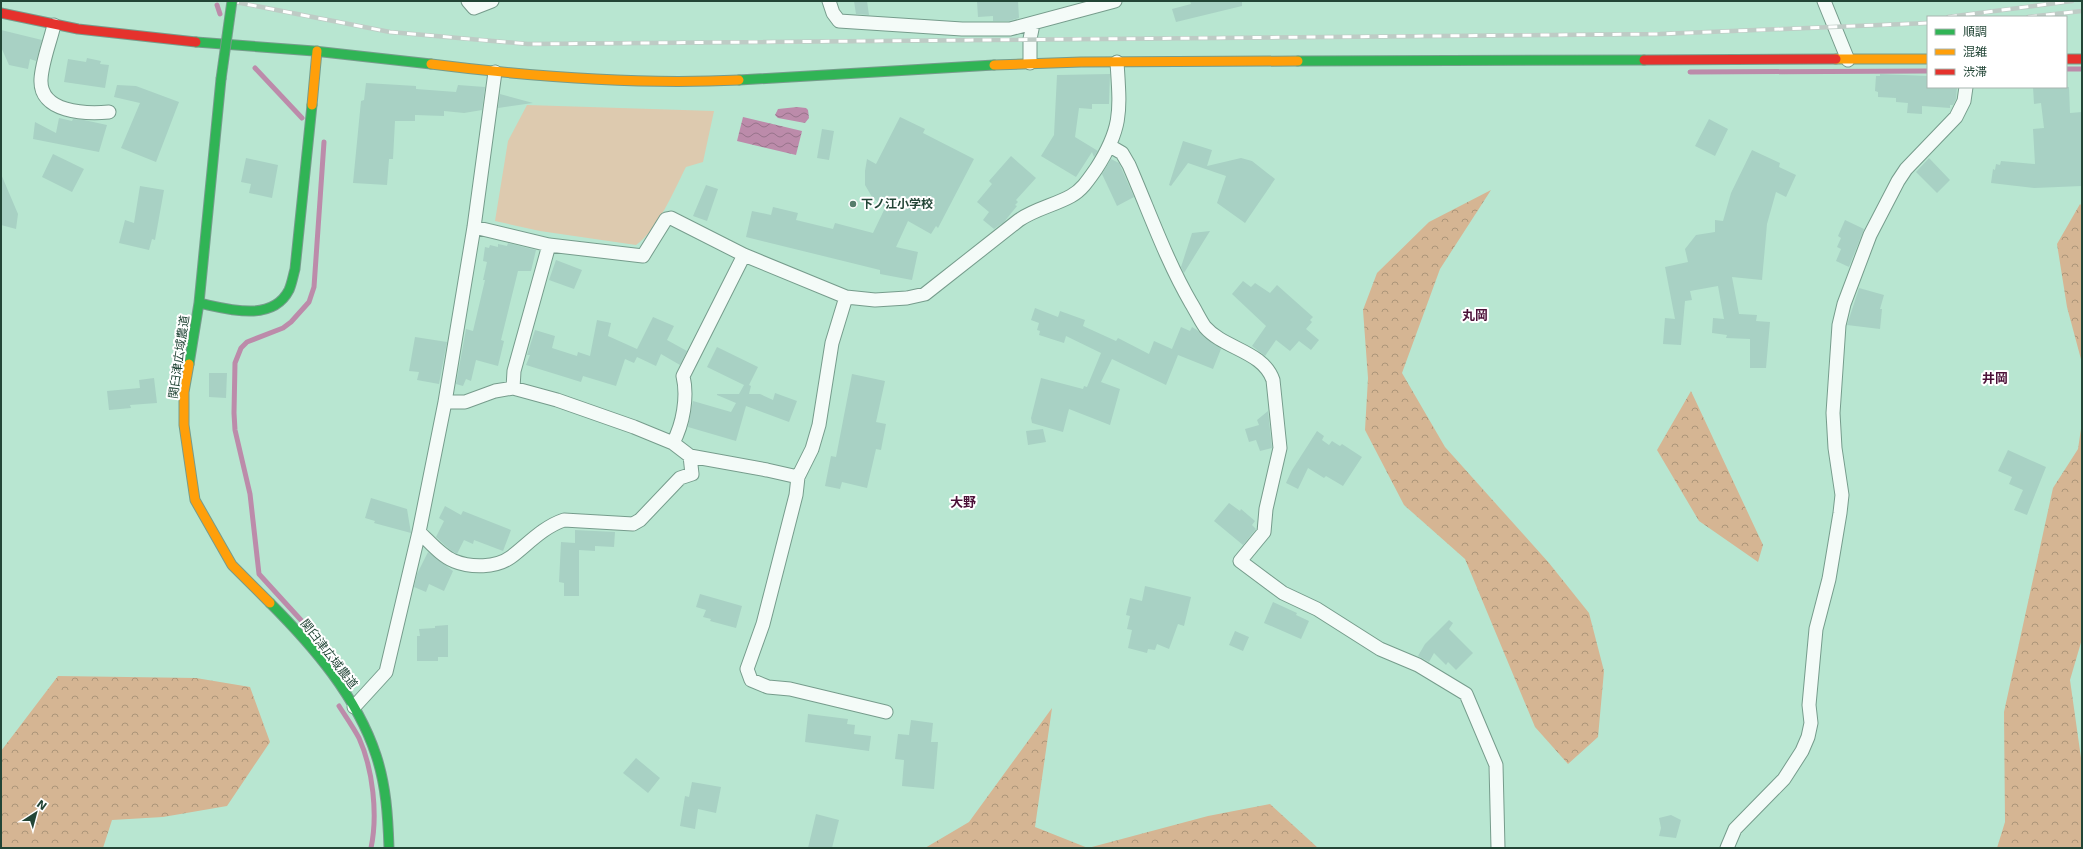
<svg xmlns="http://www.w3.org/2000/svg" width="2083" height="849" viewBox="0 0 2083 849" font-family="'DejaVu Sans','Noto Sans JP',sans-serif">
<defs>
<pattern id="forest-crowns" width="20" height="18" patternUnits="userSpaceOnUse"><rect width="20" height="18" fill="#d5b593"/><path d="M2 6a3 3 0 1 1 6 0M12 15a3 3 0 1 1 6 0" fill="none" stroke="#ac9579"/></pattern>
<pattern id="water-waves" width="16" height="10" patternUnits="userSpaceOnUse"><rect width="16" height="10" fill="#bc8baa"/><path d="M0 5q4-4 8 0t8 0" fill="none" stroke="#98738b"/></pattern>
</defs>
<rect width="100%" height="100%" fill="#b8e6d1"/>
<path fill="url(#forest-crowns)" d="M1491,190L1440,269L1402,373L1445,447L1549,563L1589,613L1604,671L1598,737L1568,764L1535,727L1465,559L1404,505L1365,430L1368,378L1363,310L1377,273L1429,222Z
M2080,204L2082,206V363L2067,307L2057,244Z
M1691,391L1763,545L1758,562L1699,521L1657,450Z
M2082,422V639L2070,680L2082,765V848H1997L2005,822L2004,712L2053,488L2078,449Z
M58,676L196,678L250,687L270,742L227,806L163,817L112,820L103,848H1V751Z
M1052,708L1035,827L1088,848H925L969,822Z
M1270,804L1318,848H1088L1208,816Z"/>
<path fill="#ddcaaf" d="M527,105L714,111L703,162L686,167C673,192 658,230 636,245L540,231L495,221L508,141Z"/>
<path fill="url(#water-waves)" d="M797,107L806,108L808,110L809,118L805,123L778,118L775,115L778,109Z
M743,117L802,131L796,155L737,141Z"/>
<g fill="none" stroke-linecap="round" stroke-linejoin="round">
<path stroke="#bc8baa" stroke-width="5" d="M217,5L220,14
M255,68L302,118
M2066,69H2082
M1690,72L1928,71
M324,142L314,287L309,302L291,322L283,328L247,342L241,348L235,363L234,413L235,430L250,494L259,574L351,675
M339,706C346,717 353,727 359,738C373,769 378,815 371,848"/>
</g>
<path fill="#a8d1c4" d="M854,1H867L869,15L856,14Z
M977,1H1018L1019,18L1009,21H993V16L978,17Z
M1190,1H1242V6L1176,22L1172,9L1191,4Z
M1,30L42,40L36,61L30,59L28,69L9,65L1,47Z
M87,58L101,61L100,64L109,65L105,88L64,82L68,59L86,62Z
M1110,74L1109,104H1092V109L1079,108L1075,137L1098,151L1094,157L1092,152L1076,177L1041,156L1054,135L1057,75Z
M1880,74L1928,76V87H1957L1956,99L1953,105H1950V108L1922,106V114L1907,113L1908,103L1896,102V98L1878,97V92L1875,91L1876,76H1880Z
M366,83L416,86V89L456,92L458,85L485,87L482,110L464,113L444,111V116L415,115V121H395L393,159H389L387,185L353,183L361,101L364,100Z
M117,85L136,86L179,102L156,162L121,148L140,103L114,97Z
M2033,87H2069L2070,113L2082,112V186L2034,188L1991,183L1993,169L1995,170L1996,164L2000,165L2001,161L2035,164L2033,129L2044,128L2041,103L2034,104Z
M500,94L533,103L498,108Z
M900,117L925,129L923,133L974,159L938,228L936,226L931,234L908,221L896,247L918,252L912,280L880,274V270L746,237L752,211L771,215L773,207L798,213L796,220L833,229L835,223L873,233L885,208L872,197L865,185V171L867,159L876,164Z
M59,118L72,121L73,119L84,120L107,125L99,152L33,139L35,122L56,133Z
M1709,119L1728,129L1715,156L1695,146Z
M822,129L834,131L829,160L817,158Z
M1183,141L1212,150L1207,166L1241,158L1252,161L1275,179L1245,223L1217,203L1226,176L1188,163L1171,186L1169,185Z
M1752,150L1780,163L1779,167L1796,175L1786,197L1776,192L1767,224L1762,280L1732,277L1739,314L1757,315L1756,321L1770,322L1766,368H1750V339L1726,338L1727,335L1712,333L1713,318L1724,319L1718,286L1690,291L1692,300L1685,301L1681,345L1663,344L1665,318L1675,319L1665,267L1688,262L1685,249L1696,235L1715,232V220L1723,221L1731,193Z
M53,154L84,169L72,192L42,177Z
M1011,156L1036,178L1016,200L1018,202L1015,205L1017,206L1004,222L994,229L983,220L989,212L977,202L992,184L989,181Z
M246,158L278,165L272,198L249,193L251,184L241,182Z
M1929,158L1950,180L1937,193L1916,172Z
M1111,159L1119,163L1134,197L1117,206L1102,174Z
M1,174L18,214L16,229L1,225Z
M706,185L718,189L707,221L693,216Z
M140,186L164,190L155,240L152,239L149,250L119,243L125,220L134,223Z
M1845,220L1864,229L1849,267L1836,261L1841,249L1837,247L1841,238L1838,236Z
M1210,231L1184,273L1181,267L1192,233Z
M508,243L536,250L531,271H518L501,340L504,341L498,366L476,360L471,381L466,379L463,386L456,384L466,329L473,331L485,280H483L487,262L483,261L485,247L489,248L490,245L498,247V244L507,246Z
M556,260L582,270L574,289L549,280Z
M1243,281L1251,287L1255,283L1270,293L1277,285L1313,317L1310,320L1312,322L1306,329L1319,340L1311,350L1299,341L1290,351L1276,340L1265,356L1252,346L1266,326L1232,294Z
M1859,288L1884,295L1880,309H1882L1880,329L1847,325Z
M1035,308L1058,317L1060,311L1085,320L1083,326L1116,341L1118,338L1149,354L1154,341L1172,349L1181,327L1190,331L1192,327L1197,330L1208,340L1221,349L1213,369L1178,355L1166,385L1112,359L1101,382L1120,389L1110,425L1069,409L1063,432L1032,423L1031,418L1041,378L1083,389L1084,386L1087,387L1101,353L1066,336L1064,343L1039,335L1040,331L1037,330L1039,323L1031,320Z
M653,317L674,326L667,340L687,351L680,365L661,354L656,366L637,357L634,363L625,359L616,386L583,376L581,382L526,365L530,355H527L535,330L555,336L552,348L577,356L578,352L590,356L597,320L611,323L608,336L637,349Z
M415,337L447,342L439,384L417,380L419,372L409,371Z
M717,347L758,367L749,385L751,386L749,394H760L773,400L775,393L797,401L789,422L746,406L736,441L688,427L693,401L731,412L736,403L717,395V394H739L744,385L707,367Z
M209,373H227L226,398L209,397Z
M852,374L885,381L876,422L886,424L881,450L876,449L867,488L842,482L840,489L825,486L831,456L836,457Z
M154,378L157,403L130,405L131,408L109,410L107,391L140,388L139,380Z
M1268,411L1272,448L1260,451L1256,440L1249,442L1245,429L1259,425L1257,420Z
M1043,429L1046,442L1028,445L1026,431Z
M1317,431L1324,436L1322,440L1329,445L1332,441L1340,446L1342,444L1362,457L1343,486L1326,476L1324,478L1308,468L1298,489L1286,483L1292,470Z
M2008,450L2046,467L2027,515L2014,510L2023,490L2009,484L2012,477L1998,471Z
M371,498L407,509L411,533L374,523L375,521L365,518Z
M1229,503L1240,511L1241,509L1255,521L1252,525L1256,529L1243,545L1214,521Z
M445,506L461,515L463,511L511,530L503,551L474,540L473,544L464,540L457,554L449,549L436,537L444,521L439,518Z
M575,530L615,532L614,547L595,546V551L579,550V596H564V583L559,582L561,542L575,543Z
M428,552L453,571L444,591L429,584L426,592L414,587L417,574Z
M1145,586L1191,597L1184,626L1178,624L1169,649L1157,644L1155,650L1148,649L1147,653L1128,648L1132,630L1127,629L1130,616L1126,615L1130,598L1142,601Z
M700,594L742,606L736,628L710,621L711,619L703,617L706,610L696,607Z
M1273,602L1297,613L1296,615L1309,621L1301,639L1264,623Z
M1449,620L1453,623L1449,629L1473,653L1456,670L1448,662L1446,665L1434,653L1429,662L1418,656L1425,644Z
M448,625V657H438V661H417V636H420L419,629L435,628V626Z
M1235,631L1249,637L1243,651L1229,645Z
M808,714L848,719L847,724L855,725L854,734L871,736L869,751L805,742Z
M911,720L933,723L931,742H938L934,789L902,786L904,760L895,759L898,734L909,735Z
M636,758L660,778L648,793L623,773Z
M692,782L721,787L716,813L698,809L695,829L680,826L685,796L689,797Z
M816,814L839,820L832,848H808Z
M1671,815L1681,820L1676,838L1659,836L1661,828L1659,818Z"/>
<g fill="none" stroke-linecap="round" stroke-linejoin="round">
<defs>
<path id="street" d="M468,1L474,8L492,1
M829,1L833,13L839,21L962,29H1010L1115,1
M1824,1L1848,60
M54,25C50,42 42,62 41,79C39,113 86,114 109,112
M1030,63V39L1033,24
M1110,146L1122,153L1129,165C1149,211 1166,260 1191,303C1196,311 1200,320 1205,327C1224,349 1263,351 1273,380L1280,448L1266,509L1264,532L1240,561L1283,593L1317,609L1380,649L1418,665L1466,694L1496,765L1498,848
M474,227L549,245L643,256L666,219L671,218L744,255L846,297L875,300L907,298L925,294L1019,220C1035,209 1055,205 1071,196C1082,190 1089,179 1096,169C1123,127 1120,110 1117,62
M846,297L832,343L819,425L812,449L798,477L796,495L763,624L747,669L751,680L768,687L790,689L886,712
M513,388L514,371L549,245
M445,402H465L495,391L513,388L557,400L634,427L673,443L690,456L767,470L798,477
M673,443C683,424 688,397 683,376L744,255
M419,532C429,541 441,556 454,561C471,568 496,568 511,557C528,544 543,527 564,520L633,524L640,520L680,478L692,474L690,456
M354,707L386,672L419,532L445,402L474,227L495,72
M1727,848L1735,829L1784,779L1802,751L1808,737L1811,723L1809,705L1816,629L1829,579L1840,513L1842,495L1835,448L1833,413L1839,325L1844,304L1870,235L1898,181L1906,169L1956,117L1964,101L1966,87"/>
<path id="fast" d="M196,42L314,51L431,64
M1298,61L1644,60
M739,80L994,65
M199,303C228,309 272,323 289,290C292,283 293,276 295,269L312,105
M189,364L199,303L221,79
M270,603C313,646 357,697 376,755C386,785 388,816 389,848"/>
<path id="slow" d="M1836,59H1928
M431,64C533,77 635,85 739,80
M994,65L1081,62L1298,61
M312,105L317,51
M189,364L184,392V425L195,500L232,565L270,603"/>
<path id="jam" d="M1,13L78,29L196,42
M2066,59H2082
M1644,60L1836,59"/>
</defs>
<use href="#street" stroke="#769c8c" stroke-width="15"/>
<use href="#fast" stroke="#769c8c" stroke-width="11"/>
<use href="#slow" stroke="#769c8c" stroke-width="11"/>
<use href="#jam" stroke="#769c8c" stroke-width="11"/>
<use href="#street" stroke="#f4fbf8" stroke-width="13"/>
<use href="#fast" stroke="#30b455" stroke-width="9"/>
<use href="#slow" stroke="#ff9f0a" stroke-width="9"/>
<use href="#jam" stroke="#e5322d" stroke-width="9"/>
<defs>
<path id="rail" d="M230,1L390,32L528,44L1660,34L1928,23
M1948,17L2072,1
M2028,17L2082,11"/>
</defs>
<use href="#rail" stroke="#becbc5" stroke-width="4.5"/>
<use href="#rail" stroke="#fff" stroke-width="3" stroke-dasharray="9" stroke-linecap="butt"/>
<defs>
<path id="fast-bridge" d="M221,79L232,1"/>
</defs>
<use href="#fast-bridge" stroke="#769c8c" stroke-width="11" stroke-linecap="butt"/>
<use href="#fast-bridge" stroke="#30b455" stroke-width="9"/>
</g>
<circle fill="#567d6c" stroke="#fff" stroke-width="1.5" cx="853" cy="204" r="4"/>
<g text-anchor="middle" stroke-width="4" stroke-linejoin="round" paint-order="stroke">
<g font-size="12" font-weight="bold" fill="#224536" stroke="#fff" text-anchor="start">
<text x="861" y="208">下ノ江小学校</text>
</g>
<g font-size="12" fill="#224536" stroke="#fff">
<text transform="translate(179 357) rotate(-82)" y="4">関臼津広域農道</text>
<text transform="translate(329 654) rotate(52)" y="4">関臼津広域農道</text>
</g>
<g font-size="13" font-weight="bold" fill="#4c1138" stroke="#fff">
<text x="1475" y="320">丸岡</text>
<text x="1995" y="383">井岡</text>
<text x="963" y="507">大野</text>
</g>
</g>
<rect width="2083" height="849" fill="none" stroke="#224536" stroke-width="4"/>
<rect x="1927" y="16" width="140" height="72" fill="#ffffff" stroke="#a7b5af"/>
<rect x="1935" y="29" width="20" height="6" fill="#30b455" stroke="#a7b5af"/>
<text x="1963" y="36" font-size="12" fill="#224536">順調</text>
<rect x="1935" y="49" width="20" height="6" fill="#ff9f0a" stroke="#a7b5af"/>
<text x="1963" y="56" font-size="12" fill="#224536">混雑</text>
<rect x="1935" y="69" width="20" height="6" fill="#e5322d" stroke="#a7b5af"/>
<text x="1963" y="76" font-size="12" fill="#224536">渋滞</text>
<g transform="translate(36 813) rotate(36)" stroke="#ffffff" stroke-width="3" paint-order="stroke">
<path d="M0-3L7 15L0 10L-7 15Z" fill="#224536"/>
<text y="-6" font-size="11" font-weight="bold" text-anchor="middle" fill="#224536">N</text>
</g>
</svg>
